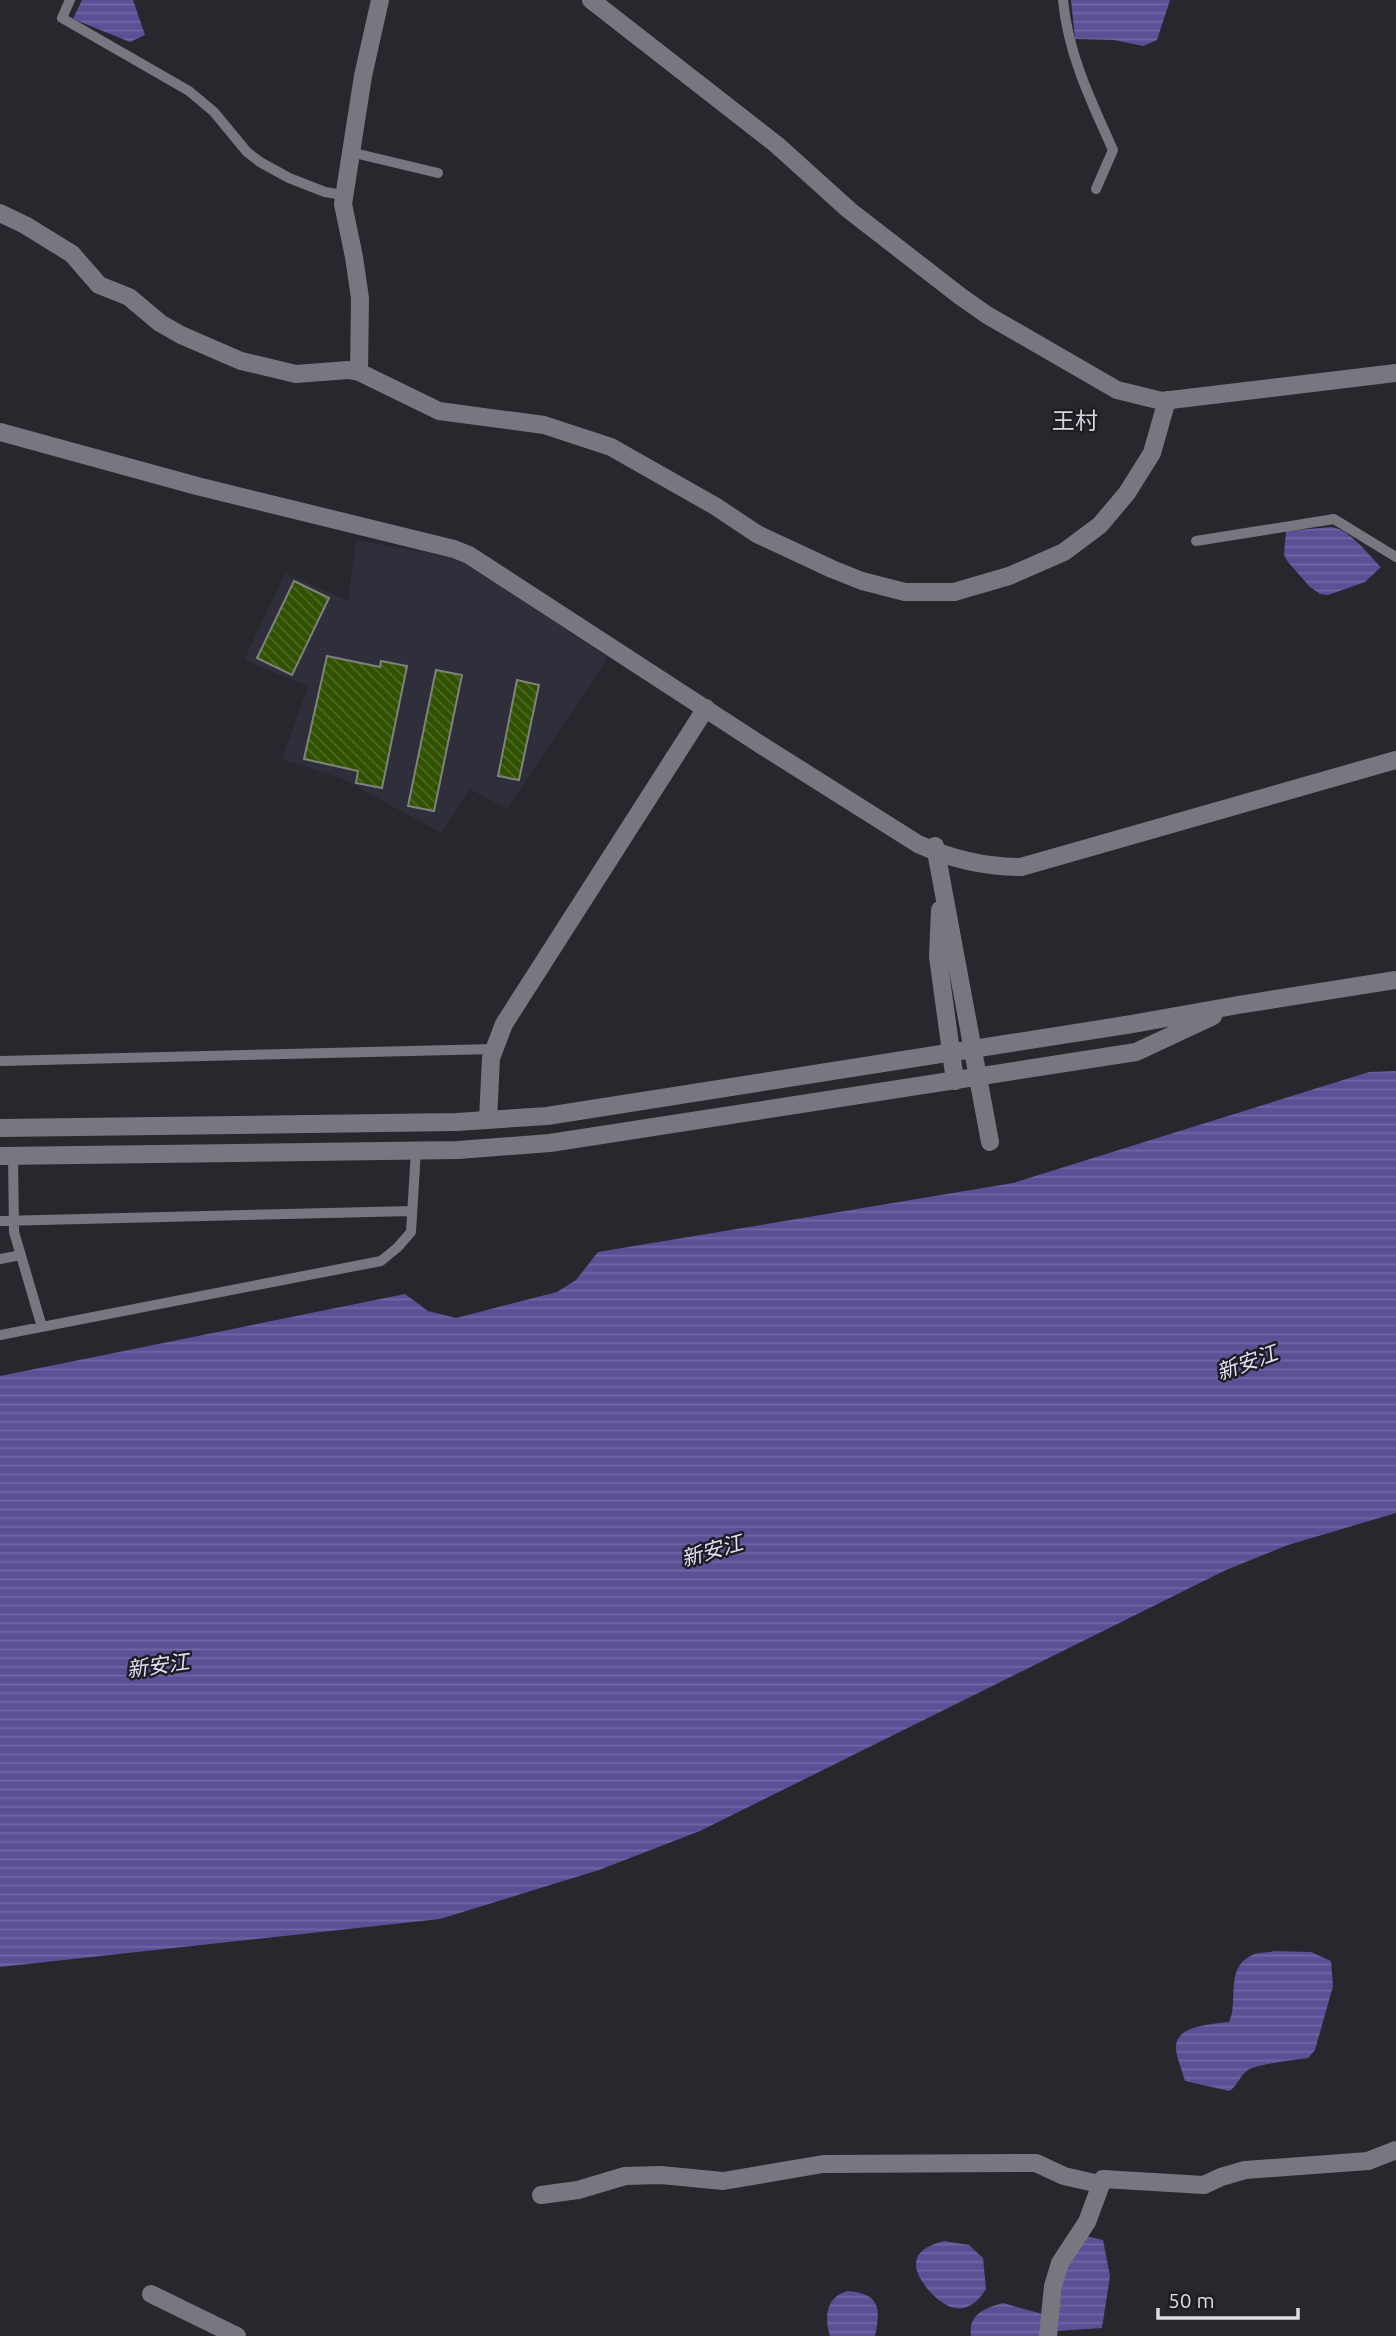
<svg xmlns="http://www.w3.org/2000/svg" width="1396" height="2336" viewBox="0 0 1396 2336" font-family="Ubuntu,'Noto Sans SC',sans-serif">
<defs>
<pattern id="water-rules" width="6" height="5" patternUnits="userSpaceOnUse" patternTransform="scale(1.75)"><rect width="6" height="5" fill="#5b4f96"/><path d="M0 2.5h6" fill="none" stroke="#7268a4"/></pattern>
<pattern id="building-back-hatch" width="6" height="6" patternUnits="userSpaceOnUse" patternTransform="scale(1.75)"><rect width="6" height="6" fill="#305200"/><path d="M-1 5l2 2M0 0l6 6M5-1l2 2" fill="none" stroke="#4d6a25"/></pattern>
</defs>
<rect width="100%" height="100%" fill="#27272e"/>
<path fill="#2f2e3b" d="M356,540L465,560L608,658L507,809L470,789L441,833L343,779L282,759L308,686L244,660L285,573L348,601Z"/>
<path fill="url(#water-rules)" d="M82,0H133L145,35L130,42L73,19Z
M1071,0H1170L1157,40L1143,46L1114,40L1075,39Z
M1332,527C1352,531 1367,554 1381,567L1365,582L1328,595L1320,594L1310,587L1288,562L1284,555L1286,531Z
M1396,1071V1513L1288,1545L1226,1570L700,1831L599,1870L440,1919L0,1967V1376L405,1294L428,1311L456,1318L557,1292L576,1280L598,1252L1013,1183L1369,1072Z
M1274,1951L1311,1952L1331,1961L1333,1986L1315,2050L1308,2058C1295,2060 1257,2064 1248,2070C1239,2076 1238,2086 1229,2091L1185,2081C1182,2070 1176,2057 1176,2047C1176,2025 1213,2024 1229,2022C1239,2002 1224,1968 1252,1955C1258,1952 1268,1953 1274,1951Z
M1086,2236L1103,2240L1110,2276L1102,2328L1057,2331L1064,2269Z
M944,2241L969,2245L983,2258L986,2289C968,2319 945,2311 926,2287C907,2262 916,2248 944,2241Z
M848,2291C880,2294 881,2308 875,2336H830C824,2318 826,2296 848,2291Z
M1003,2303L1046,2315L1042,2336H971C968,2314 985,2308 1003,2303Z"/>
<path fill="url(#building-back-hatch)" stroke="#7f837c" stroke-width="2" d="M294,581L329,598L292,675L257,658Z
M327,656L380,667L381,661L407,666L382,788L356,783L358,771L304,759Z
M436,670L462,675L434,811L408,806Z
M517,680L539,685L519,780L498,776Z"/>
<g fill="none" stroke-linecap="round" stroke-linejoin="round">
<path stroke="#787780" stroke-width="10" d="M70,0L62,18L189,91L214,112L247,152L260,162L289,178L325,192L343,195
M1063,0C1068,54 1091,101 1113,150L1096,189
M350,152L438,173
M1196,541L1334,519L1396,557
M0,1061L494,1049
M13,1155L14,1232L42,1327
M0,1221L412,1211
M0,1259L21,1255
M0,1335L381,1261L398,1247L411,1232L416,1150"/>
<path stroke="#787780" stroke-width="18" d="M591,0L777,145L849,210L960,296L987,315L1117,390L1162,401L1396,373
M0,213L25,225L72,254L99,285L129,297L160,323L181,335L241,361L296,374L348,370L359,372L439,411L544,425L611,447L715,506L757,534L832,569L862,581L905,592H954L1009,576L1064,552L1100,525L1127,493L1152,453L1167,400
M359,372L360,298L354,257L343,204L363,76L380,0
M0,432L197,486L454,549L469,555L758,743L918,844C951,859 984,867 1021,867L1396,760
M935,846L990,1142
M940,910L938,957L955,1081
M488,1120L491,1058L504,1024L706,708
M0,1128L457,1122L547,1116L1132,1024L1238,1005L1396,980
M0,1156L458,1150L550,1143L1136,1052L1213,1016
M541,2195L578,2190L625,2176L661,2175L723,2181L823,2164L1036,2163L1064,2176L1099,2184
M151,2294L237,2336
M1048,2336L1053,2286L1060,2263L1087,2222L1103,2179L1204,2185L1221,2177L1245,2170L1368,2161L1396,2150"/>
</g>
<g text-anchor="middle" stroke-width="5" stroke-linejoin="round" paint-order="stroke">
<g font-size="21" font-style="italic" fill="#e1e0f5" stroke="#1e1d24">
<text transform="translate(1247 1363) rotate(-20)" y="7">新安江</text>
<text transform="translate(712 1551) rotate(-16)" y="7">新安江</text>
<text transform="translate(158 1666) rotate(-8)" y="7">新安江</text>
</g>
<g font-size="23" fill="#d5d5de" stroke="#1e1d24">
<text x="1075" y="429">王村</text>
</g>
</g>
<path d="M1158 2308v10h140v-10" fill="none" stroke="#dcdce1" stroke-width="3.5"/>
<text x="1168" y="2308" font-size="21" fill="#dcdce1" stroke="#1e1d24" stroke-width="5" paint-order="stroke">50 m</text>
</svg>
